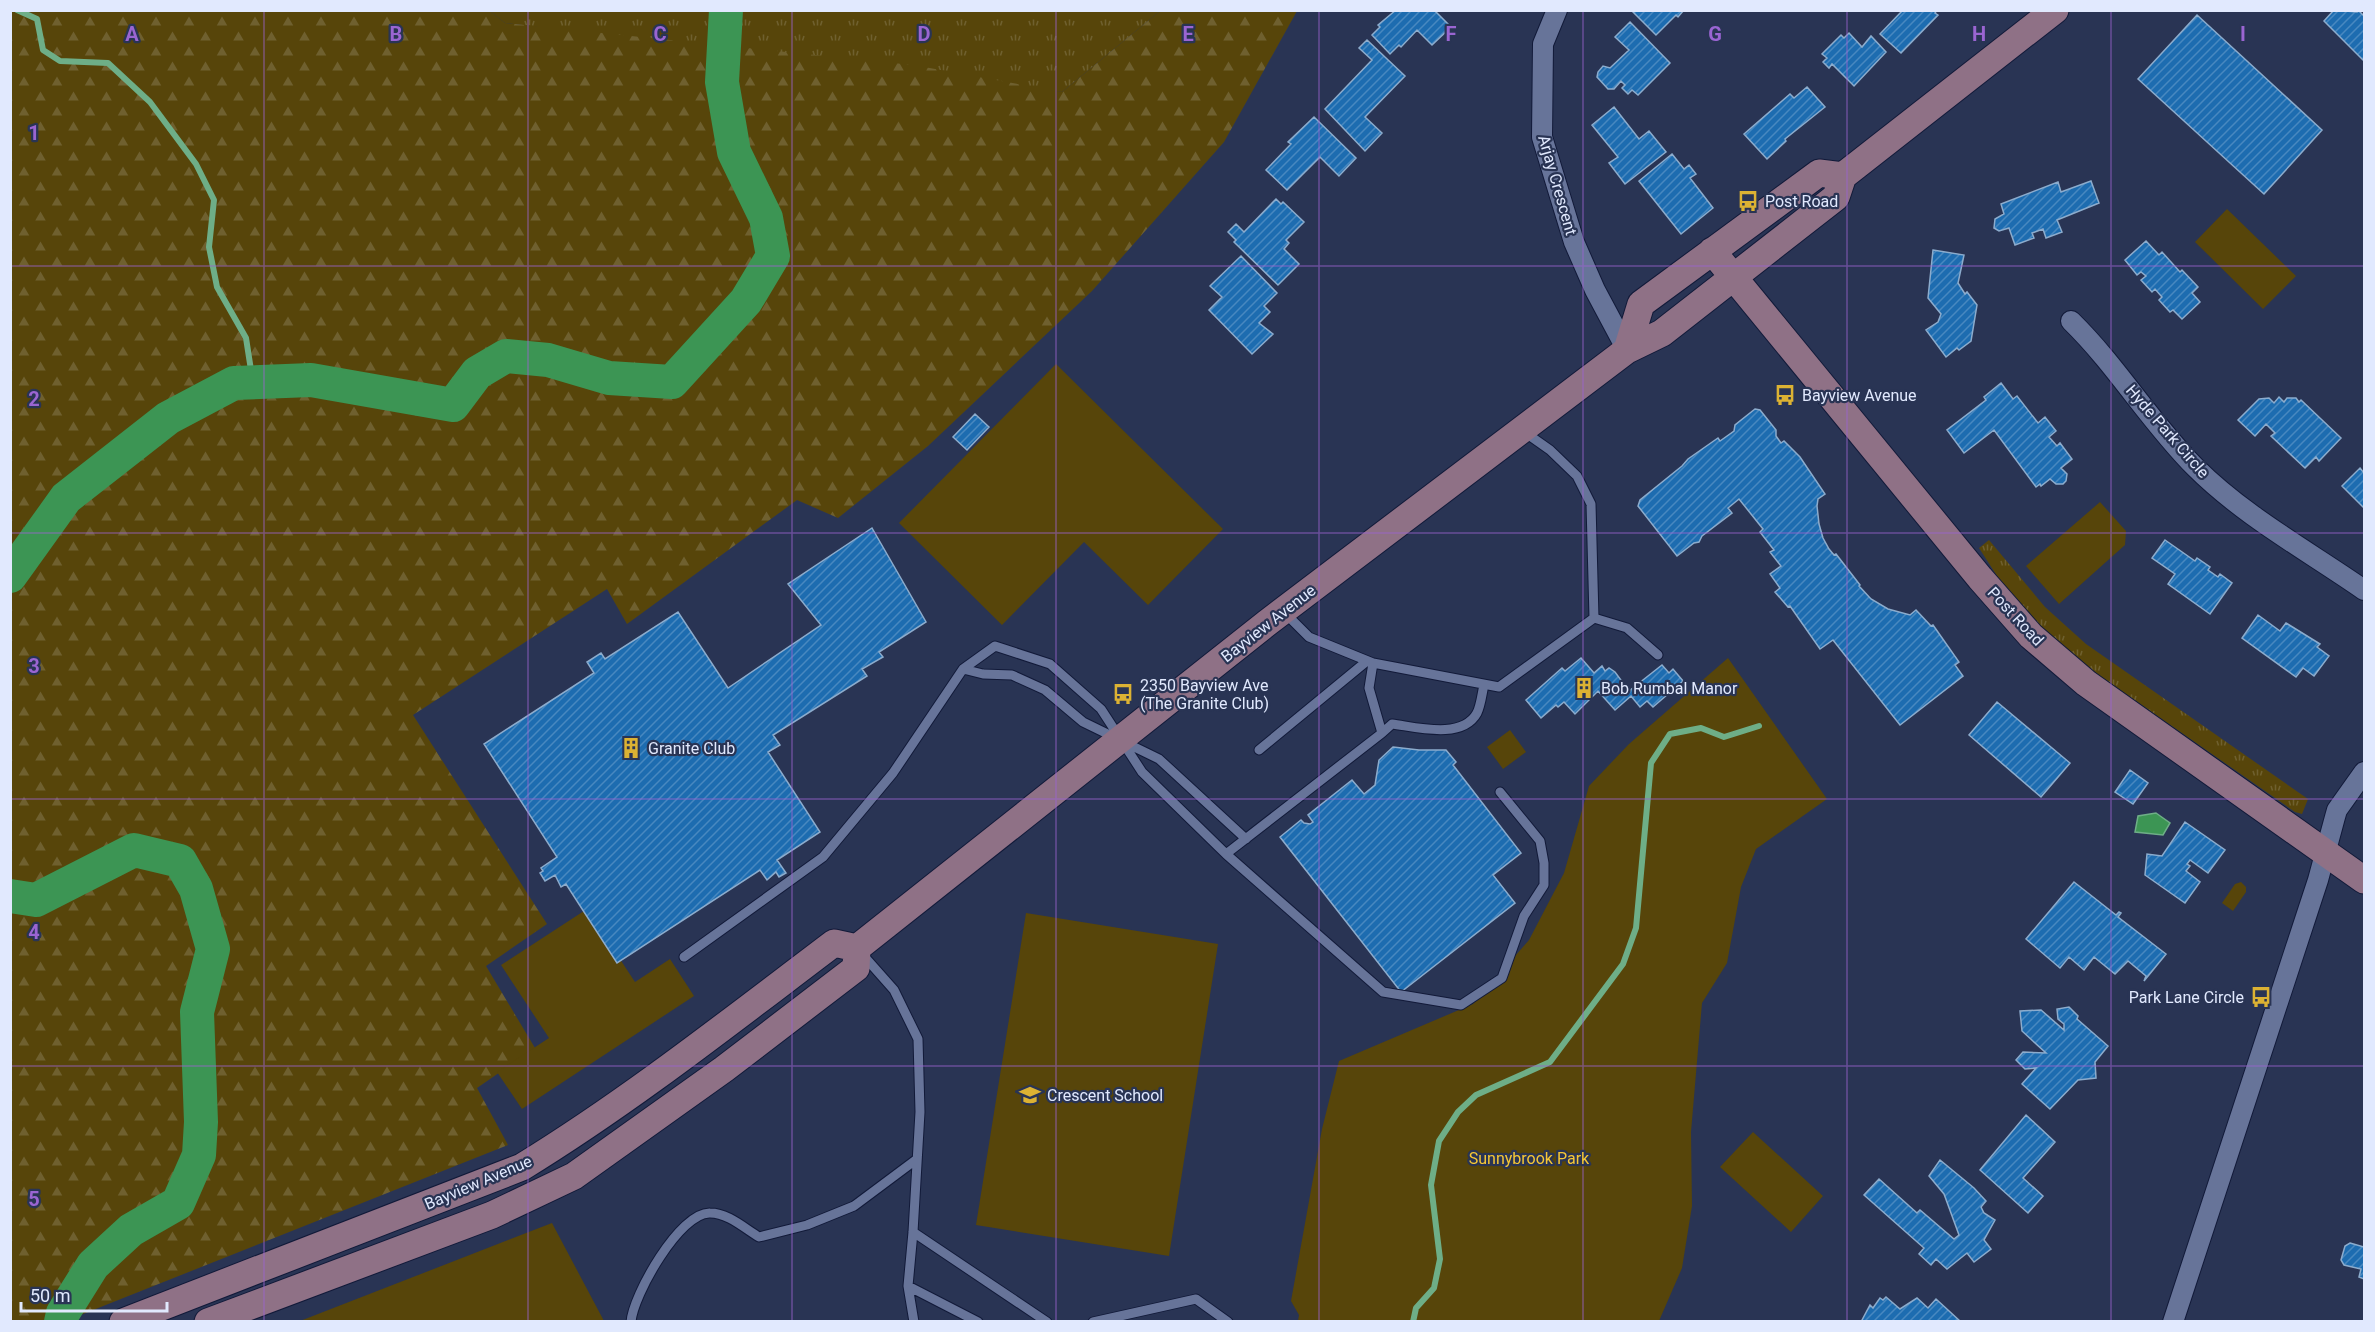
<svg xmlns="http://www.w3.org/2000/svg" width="2375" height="1332" viewBox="0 0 2375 1332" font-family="Roboto,sans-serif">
<defs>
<pattern id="grass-tufts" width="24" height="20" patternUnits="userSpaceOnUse" patternTransform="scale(1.5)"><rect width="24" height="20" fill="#57450a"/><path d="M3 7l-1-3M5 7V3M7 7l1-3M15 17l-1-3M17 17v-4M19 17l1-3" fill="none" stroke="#6f602f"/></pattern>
<pattern id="forest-firs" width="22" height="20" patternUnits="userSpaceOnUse" patternTransform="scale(1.5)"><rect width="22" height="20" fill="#57450a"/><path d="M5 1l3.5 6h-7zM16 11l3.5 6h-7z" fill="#6f602f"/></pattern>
<pattern id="building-hatch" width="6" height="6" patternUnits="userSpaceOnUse" patternTransform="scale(1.5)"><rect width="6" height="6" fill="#1d6cb0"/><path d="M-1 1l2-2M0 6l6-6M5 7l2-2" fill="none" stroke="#4888c0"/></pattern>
</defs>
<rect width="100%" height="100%" fill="#293454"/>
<path fill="url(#grass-tufts)" d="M490,11H1160L1062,92L505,23Z
M1989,540L2045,607L2086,644L2308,799L2302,814L2295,812L2073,657L2033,621L2010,596L1979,548Z"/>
<path fill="url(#forest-firs)" d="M10,11H490L505,23L913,65L1062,92L1160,11H1297L1224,142L1092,291L928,446L838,518L797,500L627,624L607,589L413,715L547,924L486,966L535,1048L477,1088L508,1145L63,1322L10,1321Z"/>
<path fill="#57450a" d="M2227,209L2296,276L2263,309L2195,242Z
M1056,364L1223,529L1148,605L1084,542L1002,625L899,523Z
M2100,502L2126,531L2125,545L2059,604L2026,566Z
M1728,658L1827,799L1756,849L1741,887L1727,963L1702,1003L1691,1132L1692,1206L1682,1268L1659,1321H1298L1299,1315L1291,1301L1322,1129L1339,1061L1473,1004L1529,940L1564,873L1589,786L1629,744Z
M1510,730L1526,752L1503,769L1487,747Z
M2241,882L2246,887V892L2233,911L2222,903L2235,884Z
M587,909L635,982L670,959L694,996L522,1109L497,1072L549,1038L501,965Z
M1026,913L1218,944L1169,1256L976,1225Z
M1753,1132L1823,1196L1791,1232L1720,1167Z
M552,1223L604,1321H300Z"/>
<path fill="#3c9554" stroke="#6eae87" stroke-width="1.5" d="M2156,813L2170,823L2163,835L2135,832L2138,816Z"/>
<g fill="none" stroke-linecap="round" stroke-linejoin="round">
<path stroke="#6eae87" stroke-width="6" d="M17,10L37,19L43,50L60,61L108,63L150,102L196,164L214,200L209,247L217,287L246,338L253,383
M1413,1322L1416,1308L1434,1288L1440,1259L1431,1185L1439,1141L1458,1112L1476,1095L1550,1062L1623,964L1636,928L1651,763L1670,734L1701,728L1724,737L1759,726"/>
<path stroke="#3c9554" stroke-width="34" d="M10,576L66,498L168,418L234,383L311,380L453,405L477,373L506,356L548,360L609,378L672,382L746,301L773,256L766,218L734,152L722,82L726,10
M10,896L36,900L134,850L180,861L196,889L213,949L197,1012L201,1122L199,1155L178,1203L131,1230L93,1265L63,1313L61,1322"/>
</g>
<path fill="url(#building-hatch)" stroke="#8caccd" stroke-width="1.5" d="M1396,10H1434L1451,27L1432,45L1417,30L1401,47L1399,45L1390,54L1372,35L1380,27L1378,25Z
M1631,10H1684L1678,17L1676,15L1656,35Z
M1903,10H1937L1935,13L1938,15L1901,53L1880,34Z
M2334,10L2357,12L2359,11L2364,16V61L2324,21Z
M2197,15L2322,130L2264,194L2138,79Z
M1630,22L1670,63L1638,95L1632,90L1628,94L1622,88L1625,85L1621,81L1614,89H1608L1597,77L1598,72L1603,66L1610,68L1629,50L1615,37Z
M1849,33L1862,47L1871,36L1886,52L1854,86L1832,64L1829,68L1823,62L1827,58L1822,54L1841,35L1844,38Z
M1367,40L1405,76L1365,117L1382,133L1365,151L1325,109L1372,60L1359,48Z
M1807,87L1825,107L1785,139L1786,141L1767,159L1744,134L1790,94L1794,98Z
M1614,107L1639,139L1649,131L1666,152L1625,184L1609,163L1618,157L1592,125Z
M1314,117L1356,158L1339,176L1320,157L1287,190L1266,170L1291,144L1288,142Z
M1672,154L1684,169L1689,165L1696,174L1690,178L1713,208L1681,234L1639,181Z
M2091,181L2099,203L2057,220L2062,232L2046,238L2043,229L2032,233L2034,238L2015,245L2009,228L1999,231L1994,228L1995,219L2004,214L2001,204L2058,182L2061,192Z
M1276,199L1281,204L1283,202L1304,222L1286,240L1289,243L1284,249L1299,264L1278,285L1234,242L1236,240L1228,232L1236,224L1244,232Z
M2146,241L2159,255L2162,252L2180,272L2182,270L2198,287L2192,293L2200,302L2182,319L2173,310L2170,312L2159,300L2162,297L2155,289L2152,292L2141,280L2146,276L2141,272L2137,275L2125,260Z
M1933,250L1964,255L1958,283L1965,294L1967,292L1977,305L1971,341L1959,350L1957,348L1946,357L1926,330L1938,322L1941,314L1928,298Z
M1241,256L1277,293L1264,306L1270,312L1259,323L1273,334L1252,354L1209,310L1222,297L1210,286Z
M2001,383L2013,399L2017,396L2038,423L2045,417L2056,431L2049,437L2057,446L2060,443L2072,459L2061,468L2067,474L2066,481L2063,484H2056L2050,479L2041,486L2040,484L2036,487L1994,430L1964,453L1947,430L1986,400L1984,397Z
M2279,397L2284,402L2287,398H2296L2299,402L2301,400L2341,438L2319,461L2316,457L2305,468L2271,436L2275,433L2266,424L2255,436L2238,420L2259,399L2269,398L2274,403Z
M1755,409L1760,410L1776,430V436L1781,443L1784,441L1800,457L1825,494L1818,499L1817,506L1819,524L1823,538L1829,549L1834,555L1836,554L1860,585L1859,586L1871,599L1888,609L1910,615L1916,610L1931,626L1933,625L1959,662L1955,665L1963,676L1900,725L1833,640L1820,649L1790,606L1788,607L1775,592L1780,588L1770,574L1781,566L1770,552L1774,550L1760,532L1763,529L1739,499L1728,508L1732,513L1702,536L1699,542L1694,543L1677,556L1638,506L1640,500L1682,466L1688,459L1718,438L1720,441L1734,431L1735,425Z
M975,414L989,427L967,450L953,437Z
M2360,468L2364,473V508L2342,486Z
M872,528L926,622L879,652L883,657L862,669L867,676L773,735L780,745L768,752L820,832L777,860L786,873L779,877L776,872L767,880L760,870L617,963L566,884L561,887L555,875L545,881L540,873L543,871L541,868L557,857L484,744L594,673L587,662L601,653L605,659L678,612L728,688L821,625L788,584Z
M2165,540L2195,561L2197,558L2210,567L2208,570L2218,577L2220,574L2232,583L2210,614L2168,584L2175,574L2152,558Z
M2258,615L2280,631L2286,623L2320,644L2317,647L2329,656L2314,676L2303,668L2296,677L2242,638Z
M1581,658L1594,673L1602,666L1605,671L1609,668L1615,672L1629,691L1662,665L1669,673L1673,669L1683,681L1653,707L1647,701L1640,707L1631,696L1615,710L1598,691L1575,714L1564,702L1558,707L1556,705L1541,718L1526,700L1562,668L1565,671Z
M1997,702L2070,763L2041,797L1969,735Z
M1393,747L1419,750H1446L1456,762L1453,765L1521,853L1493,875L1515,903L1401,992L1280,837L1301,820L1304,823L1310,824L1313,822L1308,815L1352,780L1364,794L1375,785L1379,760Z
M2130,770L2148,783L2133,804L2115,792Z
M2185,822L2225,850L2208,873L2190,860L2187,864L2190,866L2186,871L2200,882L2185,903L2145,875L2147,854L2162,856Z
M2074,882L2116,915L2119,912L2121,913L2118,917L2166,954L2144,981L2146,976L2128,961L2115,974L2094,957L2084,970L2069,957L2060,968L2026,939Z
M2069,1007L2078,1016L2077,1019L2108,1046L2095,1062L2096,1078L2078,1080L2050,1109L2022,1084L2036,1068L2025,1069L2016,1060L2023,1052L2046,1053L2022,1031L2020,1011L2041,1010L2064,1030V1024L2058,1019L2057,1009Z
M2026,1115L2055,1142L2023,1178L2043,1196L2028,1213L1980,1170Z
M1940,1160L1974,1188L1986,1201L1981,1207L1984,1213L1995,1220L1984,1240L1991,1249L1974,1262L1967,1253L1947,1269L1936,1259L1931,1265L1919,1254L1924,1248L1864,1195L1879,1179L1917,1213L1920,1210L1954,1239L1959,1235L1944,1194L1929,1176Z
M2350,1243L2364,1247V1279L2359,1277L2361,1269L2344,1265L2341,1260L2345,1246Z
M1886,1297L1900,1309L1917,1298L1928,1308L1936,1299L1961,1322H1861L1870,1305L1873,1308L1880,1298L1883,1300Z"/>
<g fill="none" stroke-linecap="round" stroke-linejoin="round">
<defs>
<path id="lane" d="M1285,613L1309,637L1373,663L1499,687L1594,618L1591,504L1577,476L1550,450L1523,431
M1594,618L1627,628L1658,655
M1373,663L1369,688L1382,733L1226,854L1383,992L1461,1005L1502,978L1524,916L1544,885V863L1540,841L1500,792
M963,669L983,674L1012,675L1045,690L1083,722L1159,759L1246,839
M1382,733L1392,724C1416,727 1462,740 1477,713C1481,705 1482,693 1484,685
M1259,750L1367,661
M863,955L894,990L918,1039L920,1112L913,1232L908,1286L914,1322
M684,957L823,857L893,773L963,669L995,646L1050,664L1101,709L1142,772L1226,854
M913,1232L1047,1322
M908,1286L978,1322
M631,1322C633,1295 680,1212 710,1213C728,1213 744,1228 759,1237L807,1225L854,1206L917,1159
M1093,1322L1196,1299L1228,1322"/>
<path id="street" d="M1557,10L1543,44L1542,137L1574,242L1595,290L1627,350
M2071,321C2117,366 2150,422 2195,467C2244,516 2308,551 2364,590
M2173,1322L2318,880L2335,817L2337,810L2364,772"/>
<path id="secondary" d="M1712,251L1980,578L2031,636L2086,683L2364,880
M1627,350L1641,304L1819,173L1843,176
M123,1322L522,1167C631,1100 732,1020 834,943L857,948
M208,1322L492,1215L574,1176L724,1069L856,968L857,948L1267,623L1627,350L1662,333L1836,197L1843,176L2055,10"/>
</defs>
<use href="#lane" stroke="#121a39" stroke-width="11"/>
<use href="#street" stroke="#121a39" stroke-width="22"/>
<use href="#secondary" stroke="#121a39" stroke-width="29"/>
<use href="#lane" stroke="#677499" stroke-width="9"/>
<use href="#street" stroke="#677499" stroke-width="20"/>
<use href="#secondary" stroke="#8f7186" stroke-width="27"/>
</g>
<path fill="none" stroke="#9a65d2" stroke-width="1.5" stroke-opacity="0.55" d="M264,10V1322M528,10V1322M792,10V1322M1056,10V1322M1319,10V1322M1583,10V1322M1847,10V1322M2111,10V1322M10,266H2364M10,533H2364M10,799H2364M10,1066H2364"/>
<defs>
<symbol id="bus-bare" viewBox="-9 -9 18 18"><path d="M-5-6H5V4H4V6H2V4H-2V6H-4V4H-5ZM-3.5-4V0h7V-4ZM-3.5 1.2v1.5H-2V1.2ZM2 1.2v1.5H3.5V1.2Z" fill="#dcb233" stroke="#293454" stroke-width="2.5" paint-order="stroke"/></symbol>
<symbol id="building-bare" viewBox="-9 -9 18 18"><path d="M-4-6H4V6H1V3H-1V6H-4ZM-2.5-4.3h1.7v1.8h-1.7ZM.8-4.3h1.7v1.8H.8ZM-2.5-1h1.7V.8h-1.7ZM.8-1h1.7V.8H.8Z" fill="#dcb233" stroke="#293454" stroke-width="2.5" paint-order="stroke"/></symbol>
<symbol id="school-bare" viewBox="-9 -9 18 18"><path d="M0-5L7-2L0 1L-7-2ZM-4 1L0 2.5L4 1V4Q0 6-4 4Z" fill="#dcb233" stroke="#293454" stroke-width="2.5" paint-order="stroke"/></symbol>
</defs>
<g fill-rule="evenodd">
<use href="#bus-bare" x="1733" y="186" width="30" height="30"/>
<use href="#bus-bare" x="1770" y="380" width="30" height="30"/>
<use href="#building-bare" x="1569" y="673" width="30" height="30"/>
<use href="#bus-bare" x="1108" y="679" width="30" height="30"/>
<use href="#building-bare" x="616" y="733" width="30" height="30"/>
<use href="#bus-bare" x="2246" y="982" width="30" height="30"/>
<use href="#school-bare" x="1015" y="1080" width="30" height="30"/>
</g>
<g text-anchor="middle" stroke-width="4.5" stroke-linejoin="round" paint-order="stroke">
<g font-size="16" fill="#e1e9fe" stroke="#293454">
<text transform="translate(1558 185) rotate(74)" y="6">Arjay Crescent</text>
<text transform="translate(2168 431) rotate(49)" y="6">Hyde Park Circle</text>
<text transform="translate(2016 616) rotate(47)" y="6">Post Road</text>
<text transform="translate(1268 623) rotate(-38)" y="6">Bayview Avenue</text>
<text transform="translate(478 1182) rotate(-23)" y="6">Bayview Avenue</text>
</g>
<g font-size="16" fill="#e1e9fe" stroke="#293454" text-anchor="start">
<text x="1765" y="207">Post Road</text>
<text x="1802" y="401">Bayview Avenue</text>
<text x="1140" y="691">2350 Bayview Ave<tspan x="1140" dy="18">(The Granite Club)</tspan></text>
<text x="1601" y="694">Bob Rumbal Manor</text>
<text x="648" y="754">Granite Club</text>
<text x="2244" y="1003" text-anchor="end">Park Lane Circle</text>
<text x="1047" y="1101">Crescent School</text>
</g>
<g font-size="16" fill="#f6c735" stroke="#293454">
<text x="1529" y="1164">Sunnybrook Park</text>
</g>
</g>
<g font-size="20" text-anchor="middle" font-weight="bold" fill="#9a65d2" stroke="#293454" stroke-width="4.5" stroke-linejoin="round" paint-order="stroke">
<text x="132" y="41">A</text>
<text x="396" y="41">B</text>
<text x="660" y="41">C</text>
<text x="924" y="41">D</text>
<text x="1188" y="41">E</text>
<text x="1451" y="41">F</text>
<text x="1715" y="41">G</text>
<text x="1979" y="41">H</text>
<text x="2243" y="41">I</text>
<text x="34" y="140">1</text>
<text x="34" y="406">2</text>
<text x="34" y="673">3</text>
<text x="34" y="939">4</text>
<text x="34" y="1206">5</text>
</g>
<rect width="2375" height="1332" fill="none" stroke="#e1e9fe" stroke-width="24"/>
<path d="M21 1302v9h146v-9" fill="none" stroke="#e1e9fe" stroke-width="3"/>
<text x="30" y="1302" font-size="18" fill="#e1e9fe" stroke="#293454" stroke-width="4.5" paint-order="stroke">50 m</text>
</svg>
